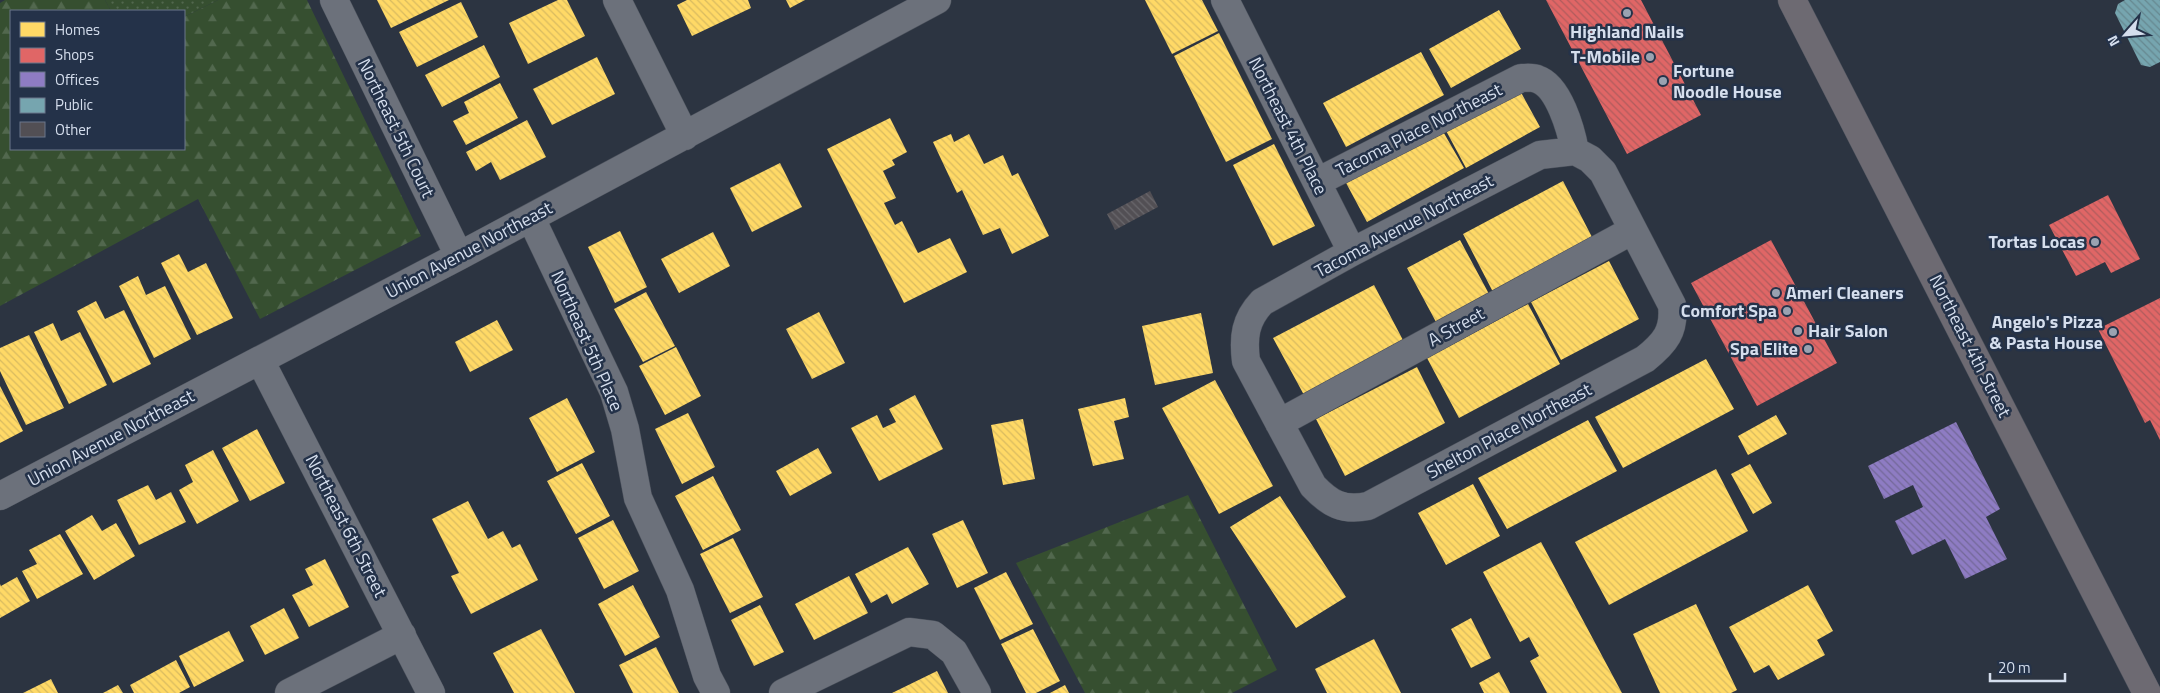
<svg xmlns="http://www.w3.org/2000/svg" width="2160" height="693" viewBox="0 0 2160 693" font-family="'Titillium Web',sans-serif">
<defs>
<pattern id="forest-firs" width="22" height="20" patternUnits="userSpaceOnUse" patternTransform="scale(1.25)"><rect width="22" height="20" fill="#364f30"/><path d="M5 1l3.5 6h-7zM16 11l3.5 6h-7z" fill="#52684e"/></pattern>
<pattern id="park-dots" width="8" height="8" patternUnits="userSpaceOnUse" patternTransform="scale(1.25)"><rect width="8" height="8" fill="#364f30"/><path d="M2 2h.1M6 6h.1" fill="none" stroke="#52684e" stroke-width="1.8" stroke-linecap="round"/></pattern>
<pattern id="homes-back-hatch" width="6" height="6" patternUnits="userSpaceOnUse" patternTransform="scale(1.25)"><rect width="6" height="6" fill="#ffd966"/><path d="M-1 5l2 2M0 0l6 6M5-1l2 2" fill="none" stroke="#d9bb60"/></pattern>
<pattern id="shops-back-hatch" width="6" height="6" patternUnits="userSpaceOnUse" patternTransform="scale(1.25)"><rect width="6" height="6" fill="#e06666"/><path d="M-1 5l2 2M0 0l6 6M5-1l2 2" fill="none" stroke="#b05c5d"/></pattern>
<pattern id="offices-back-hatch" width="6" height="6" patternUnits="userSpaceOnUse" patternTransform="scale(1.25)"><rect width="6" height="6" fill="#8e7cc3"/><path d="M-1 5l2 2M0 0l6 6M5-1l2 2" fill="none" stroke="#736898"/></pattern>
<pattern id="public-back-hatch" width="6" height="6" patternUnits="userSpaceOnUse" patternTransform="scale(1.25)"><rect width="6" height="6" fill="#76a5af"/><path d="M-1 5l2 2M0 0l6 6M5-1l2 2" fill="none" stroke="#668890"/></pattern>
<pattern id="building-back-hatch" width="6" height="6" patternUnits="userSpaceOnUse" patternTransform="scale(1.25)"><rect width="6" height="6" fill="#524f54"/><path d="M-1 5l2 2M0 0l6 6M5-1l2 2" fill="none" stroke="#6a686d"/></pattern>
</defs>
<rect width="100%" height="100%" fill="#2c3441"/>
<path fill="url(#forest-firs)" d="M5,0H105L111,11H11V149H184V17L218,0H307L421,236L260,319L198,199L0,306V3Z
M1188,495L1277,670L1232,693H1085L1016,563Z"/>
<path fill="url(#park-dots)" d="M105,0H218L184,17V11H111Z"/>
<path fill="url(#homes-back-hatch)" d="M377,0H449L391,28Z
M558,0H567L585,36L528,64L509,23Z
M687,0H748L751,8L692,36L677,5Z
M786,0H805L790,8Z
M1145,0H1202L1218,31L1172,54Z
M461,2L478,37L417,67L399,32Z
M1499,10L1521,49L1451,88L1429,49Z
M1219,33L1272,139L1226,162L1174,56Z
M484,45L500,77L442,107L425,75Z
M1421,52L1444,95L1346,147L1323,103Z
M597,57L615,94L552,125L533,89Z
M500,83L518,118L466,145L453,121L469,113L464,102Z
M1518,87L1540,127L1466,168L1444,127Z
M890,118L907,152L892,160L895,165L883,171L896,198L884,203L895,225L902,221L918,253L950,238L967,272L904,303L827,149Z
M527,120L546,157L500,180L491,162L476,171L466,152Z
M1441,128L1464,168L1367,222L1345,181Z
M951,134L954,142L969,134L984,164L1003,155L1012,176L1018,173L1049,236L1012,254L1000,228L983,235L962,190L957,193L933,142Z
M1274,144L1315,226L1273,246L1233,165Z
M780,163L802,207L752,232L730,188Z
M1563,181L1593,239L1493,292L1463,234Z
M620,231L647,287L615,303L588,247Z
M713,232L730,266L679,293L661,259Z
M1460,240L1489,294L1436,322L1407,268Z
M179,254L188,272L206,263L233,318L197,335L161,263Z
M1609,261L1639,319L1561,360L1531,302Z
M138,276L146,295L165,286L191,339L154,358L119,286Z
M1374,285L1404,342L1304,395L1273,338Z
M646,292L675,346L643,362L614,309Z
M96,301L105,319L124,310L151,364L113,383L77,311Z
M1528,304L1560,364L1459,418L1427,358Z
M819,312L845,363L812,379L786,329Z
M1201,313L1213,373L1155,385L1142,326Z
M497,320L513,350L470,372L455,342Z
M53,323L61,341L80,332L107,385L69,404L34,332Z
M29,335L64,408L26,425L0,371V348Z
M676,347L701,396L665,415L639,366Z
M1706,359L1734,409L1623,468L1595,417Z
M1417,367L1445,423L1345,476L1316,419Z
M1215,380L1273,486L1219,514L1162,408Z
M0,386L23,431L0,443Z
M915,395L943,449L879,481L851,428L877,415L883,428L896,422L889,409Z
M567,398L595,452L557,472L529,418Z
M1125,398L1129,417L1114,421L1124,459L1093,466L1078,409Z
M688,413L715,467L682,484L655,429Z
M1776,415L1787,434L1748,455L1738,436Z
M1023,419L1035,479L1003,485L991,425Z
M1588,420L1617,471L1507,529L1478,478Z
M257,429L285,483L250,501L222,448Z
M818,448L832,473L790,496L776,471Z
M213,450L239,501L197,524L179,490L193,482L185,465Z
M582,463L610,516L576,534L547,481Z
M1750,464L1772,503L1753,514L1731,474Z
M1716,469L1748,531L1609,605L1575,542Z
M713,476L741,530L703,550L675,496Z
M1473,484L1500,536L1446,565L1418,513Z
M148,485L156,500L171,492L186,522L139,545L117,500Z
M1280,496L1346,597L1296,628L1230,527Z
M468,501L488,539L503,531L512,548L520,544L538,580L471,614L451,576L459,573L432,519Z
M92,515L102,531L116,523L135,556L94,580L65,531Z
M613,520L639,571L604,589L578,538Z
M963,520L988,573L957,588L932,534Z
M60,534L83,574L37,599L22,571L37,564L29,550Z
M733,538L763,597L730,613L700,554Z
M1541,542L1622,693H1547L1530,661L1539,656L1529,637L1520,642L1483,572Z
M908,547L929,584L892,604L887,594L871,603L855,574Z
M325,559L349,607L309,627L292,595L313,585L305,569Z
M1006,572L1033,624L1000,640L974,588Z
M849,576L868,613L814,640L795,604Z
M17,577L30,601L0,618V584L1,586Z
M633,585L660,637L625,656L598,604Z
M1808,585L1833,631L1817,640L1825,655L1778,680L1769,665L1754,673L1729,627Z
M1696,604L1737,690L1731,693H1660L1633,634Z
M760,605L784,652L754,666L731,620Z
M284,608L299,638L265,655L250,626Z
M1471,618L1491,658L1471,668L1451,629Z
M541,629L575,693H514L493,653Z
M1033,629L1060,681L1036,693H1026L1001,644Z
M229,631L244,661L194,687L179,656Z
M1374,639L1401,693H1327L1315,669Z
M656,647L679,693H633L619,665Z
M176,660L190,687L179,693H134L130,685Z
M937,671L948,693H892Z
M1499,672L1510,693H1484L1479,683Z
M51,679L58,693H23Z
M118,685L123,693H103Z
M1065,685L1069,693H1050Z"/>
<path fill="url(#shops-back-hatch)" d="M1546,0H1641L1701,115L1627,154Z
M2108,195L2140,259L2111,273L2105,262L2076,276L2049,225Z
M1771,240L1837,363L1757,406L1691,283Z
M2160,298V440L2150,420L2145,423L2098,329Z"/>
<path fill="url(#offices-back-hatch)" d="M1956,422L2000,509L1986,517L2007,559L1965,579L1945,539L1912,555L1895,521L1923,507L1913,485L1884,499L1868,466Z"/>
<path fill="url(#public-back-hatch)" d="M2125,0H2160V62L2150,67L2141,65L2115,13L2118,4Z"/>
<path fill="url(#building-back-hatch)" d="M1150,191L1158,207L1115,230L1107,214Z"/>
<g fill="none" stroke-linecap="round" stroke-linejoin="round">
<defs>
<path id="minor" d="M334,0L459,256
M617,0L685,136
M1225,0L1352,252
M1317,182L1521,78C1526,78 1533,77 1537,79C1559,86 1571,130 1575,151L1590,159L1603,172L1672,305C1675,331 1665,343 1645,359L1368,506C1343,511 1330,504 1313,486L1246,361C1243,337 1245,320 1262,302L1352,252L1540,155L1575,151
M531,218L614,392L625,429L638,498L680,590L707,676L716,693
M260,360L431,693
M1279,423L1633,230
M0,496L459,256L937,0
M289,693L402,635
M783,693L909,632L933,635L954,652L977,693"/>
<path id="major" d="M1792,0L2147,693"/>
</defs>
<use href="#minor" stroke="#494f5a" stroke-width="29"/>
<use href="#major" stroke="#494f5a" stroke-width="29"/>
<use href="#minor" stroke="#6c717b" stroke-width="28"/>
<use href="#major" stroke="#6d6a72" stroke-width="28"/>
</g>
<g fill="#9aa2b1" stroke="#243249" stroke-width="2">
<circle cx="1627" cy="13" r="5"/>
<circle cx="1650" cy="57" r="5"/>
<circle cx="1663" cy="81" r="5"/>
<circle cx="2095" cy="242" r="5"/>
<circle cx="1776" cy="293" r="5"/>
<circle cx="1787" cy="311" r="5"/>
<circle cx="1798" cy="331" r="5"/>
<circle cx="2113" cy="332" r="5"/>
<circle cx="1808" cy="349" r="5"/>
</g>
<g text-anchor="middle" stroke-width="5" stroke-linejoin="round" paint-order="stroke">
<g font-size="18" font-weight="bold" fill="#d5deed" stroke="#243249" text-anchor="end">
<text x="1627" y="38" text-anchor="middle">Highland Nails</text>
<text x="1640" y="63">T-Mobile</text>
<text x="1673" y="77" text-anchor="start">Fortune<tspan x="1673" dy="21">Noodle House</tspan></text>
<text x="2085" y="248">Tortas Locas</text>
<text x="1786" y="299" text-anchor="start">Ameri Cleaners</text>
<text x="1777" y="317">Comfort Spa</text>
<text x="2103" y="328">Angelo's Pizza<tspan x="2103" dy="21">&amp; Pasta House</tspan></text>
<text x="1808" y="337" text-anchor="start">Hair Salon</text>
<text x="1798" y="355">Spa Elite</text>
</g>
<g font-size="18" fill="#d5deed" stroke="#243249">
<text transform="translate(1288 126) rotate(63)" y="6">Northeast 4th Place</text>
<text transform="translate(396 128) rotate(64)" y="6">Northeast 5th Court</text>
<text transform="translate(1419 130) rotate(-27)" y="6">Tacoma Place Northeast</text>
<text transform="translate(1404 226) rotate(-28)" y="6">Tacoma Avenue Northeast</text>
<text transform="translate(469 250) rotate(-28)" y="6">Union Avenue Northeast</text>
<text transform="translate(1456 327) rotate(-29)" y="6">A Street</text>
<text transform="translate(587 341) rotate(66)" y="6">Northeast 5th Place</text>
<text transform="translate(1970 346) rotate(63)" y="6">Northeast 4th Street</text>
<text transform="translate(1509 431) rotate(-28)" y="6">Shelton Place Northeast</text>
<text transform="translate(111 438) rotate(-28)" y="6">Union Avenue Northeast</text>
<text transform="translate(346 526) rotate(63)" y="6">Northeast 6th Street</text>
</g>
</g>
<rect x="10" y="10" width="175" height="140" fill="#243249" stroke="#6b778b"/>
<rect x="20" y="22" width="25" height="15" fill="#ffd966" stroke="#6b778b"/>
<text x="55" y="35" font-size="15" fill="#d5deed">Homes</text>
<rect x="20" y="48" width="25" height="15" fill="#e06666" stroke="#6b778b"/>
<text x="55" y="60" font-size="15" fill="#d5deed">Shops</text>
<rect x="20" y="72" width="25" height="15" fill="#8e7cc3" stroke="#6b778b"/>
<text x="55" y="85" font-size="15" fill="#d5deed">Offices</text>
<rect x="20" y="98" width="25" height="15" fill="#76a5af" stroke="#6b778b"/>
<text x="55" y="110" font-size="15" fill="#d5deed">Public</text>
<rect x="20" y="122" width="25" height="15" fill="#524f54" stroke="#6b778b"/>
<text x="55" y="135" font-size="15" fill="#d5deed">Other</text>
<g transform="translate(2125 35) rotate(243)" stroke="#243249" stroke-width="4" paint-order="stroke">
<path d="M0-4L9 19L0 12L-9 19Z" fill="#d5deed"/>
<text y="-8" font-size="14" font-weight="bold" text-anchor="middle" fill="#d5deed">N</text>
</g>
<path d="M1990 673v8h75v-8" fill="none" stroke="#d5deed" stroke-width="2.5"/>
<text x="1998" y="673" font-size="15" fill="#d5deed" stroke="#243249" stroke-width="4" paint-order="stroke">20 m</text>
</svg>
